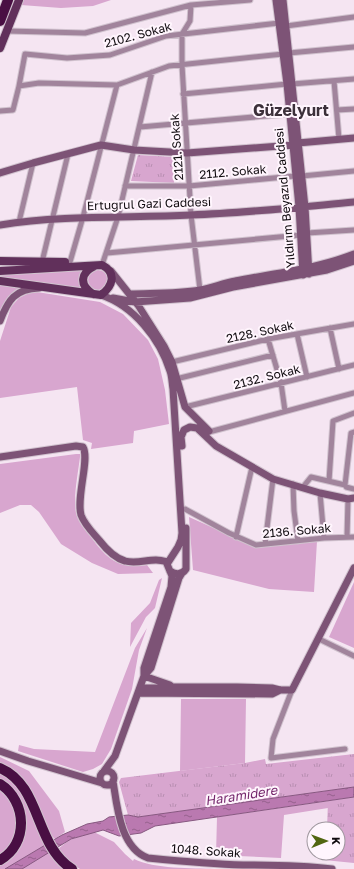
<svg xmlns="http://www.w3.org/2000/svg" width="354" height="869" viewBox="0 0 354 869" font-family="'Golos Text',sans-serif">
<defs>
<pattern id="park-tufts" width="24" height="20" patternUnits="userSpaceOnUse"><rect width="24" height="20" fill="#d8a6cf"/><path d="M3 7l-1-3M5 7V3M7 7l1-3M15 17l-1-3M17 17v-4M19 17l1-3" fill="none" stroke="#b88eb1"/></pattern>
<pattern id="water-ripples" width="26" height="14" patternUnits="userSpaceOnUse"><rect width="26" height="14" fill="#ba79b0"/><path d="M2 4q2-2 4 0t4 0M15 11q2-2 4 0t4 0" fill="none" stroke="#96618e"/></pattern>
</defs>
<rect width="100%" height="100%" fill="#f5e5f2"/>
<path fill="#d8a6cf" d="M23,0H111L93,6L61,8L21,5Z
M88 280a10 10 0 1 1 20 0a10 10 0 1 1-20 0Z
M84,270V290L0,279V274Z
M0,285L21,287C9,293 4,301 0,313Z
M37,292L100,302L123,314L148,340L158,359L165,390L169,424L134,431L133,443L91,449L92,443L83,440L77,387L0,398V341L11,307L19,298L29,293Z
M76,454H80V457C78,474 73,497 76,513C78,522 85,530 91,537C107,559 118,569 147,565L153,573L118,574L92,563L61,544L39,512L31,505H20L0,513V464Z
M189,517L256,547L317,541L314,592L269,589L193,570Z
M162,578L155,608L146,617L130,647L131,623L150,603L159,580Z
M354,582V648L329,637Z
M147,628L139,650L132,689L111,749L102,764L93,769L83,772L18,751L19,745L34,749L95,752L135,648Z
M181,699H246L245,763L180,771Z
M0,757L29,771L59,811L65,832L55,839L47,832L37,802L23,780L12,770L0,764Z
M0,772L18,785L66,869H22L46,854L42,847L15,863L18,869H0V865L24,829L0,781Z
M0,788L3,790L19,816L13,843L0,856Z
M328,801V808L284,815L281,858L216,855L217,817Z
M94,832L114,842L125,854L133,861L134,859C154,869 192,868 215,869H80L67,861L58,849L69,840Z"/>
<path fill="url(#park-tufts)" d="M138,155L173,157L174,183L131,181Z
M354,754V787L138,817L128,815L119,782L121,778L245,763L265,759L266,764Z
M354,797V863L324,860L325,853H338V829H327L328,801Z"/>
<path fill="url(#water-ripples)" stroke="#875880" d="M354,787V797L155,826L141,833L119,836L103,830L96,832L71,839L22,869H5L62,835L87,824L103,821L109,817L128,815L138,817Z"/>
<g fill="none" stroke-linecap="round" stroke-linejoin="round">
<defs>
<path id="street" d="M191,5L190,21L182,34V65L191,215L200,290
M286,26L354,17
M7,31L85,33L191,5L250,0
M289,53L354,47
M334,81L339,139
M292,84L354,79
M19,86L25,54L67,58L110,55L166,36L279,23
M183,94L287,84
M337,110L354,109
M0,111L13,110L19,86L39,83L117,85L169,66L283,54
M140,127L289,114
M302,176L354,171
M125,186H189L295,176
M19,222L33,163
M307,233L354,230
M107,253L301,235
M42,262L68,154
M70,262L83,217L117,85
M102,265L118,217L152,72
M330,328L339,369
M297,334L307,377
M268,339L281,383L285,411
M172,362L268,339L354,324
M176,379L273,355
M185,407L354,365
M209,432L354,393
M354,432L351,433L345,485L346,487L354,489
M329,481L333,421L354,413
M293,484L294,511L298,541
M303,487L311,477L345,485
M320,493L324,538
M185,509L229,533L256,545L324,538L354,537
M236,537L252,467
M347,537L348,499
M265,544L273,479
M319,639L354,656
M292,690L273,739L271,758L345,749"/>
<path id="secondary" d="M276,0L287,84L299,207L303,275
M283,0L305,207L309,274
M0,173L33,163L101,145L134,150L187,153L293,145L298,143L354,138
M0,225C63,215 127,218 191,215C245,213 300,207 354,202
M111,271L138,305L164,346L172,362L185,407L209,431
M130,294C153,293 177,294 200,290C212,288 223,283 235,281C275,273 316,269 354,254
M101,295C134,306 160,339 170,371C172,376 172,383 173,389L182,533L181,540L178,547L167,564L172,576L171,587L144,668V676
M113,298L135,302L190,298L233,287L327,270L354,261
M0,321C8,300 15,289 39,288
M182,446L181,437L184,430L190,427L197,428L216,446L273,479L320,493L348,499L354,498
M0,457L76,446L83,447C90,459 76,497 81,515C84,524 93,533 99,540C106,549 114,558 125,561C135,564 146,560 156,560C160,560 164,561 168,562
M170,571C176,575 182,575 186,569V528
M144,676L170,685
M140,688L174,687H237L272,688L280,690H292L354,568
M138,693L272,694L280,690
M0,751L28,761L102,783
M100 778a7 7 0 1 1 14 0a7 7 0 1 1-14 0Z
M104,771L115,756L144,676L151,668L179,578L182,573
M113,781C117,806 120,848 148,858C179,861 211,864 243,865C272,865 302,865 332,869"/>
<path id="primary" d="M0,48L19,0
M0,261L65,262
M0,271L102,265C117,273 113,286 101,295L0,281
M93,294C79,285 80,273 95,266"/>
<path id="highway" d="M0,21L8,0
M0,768C42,786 34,845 72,869
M0,784C27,801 29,844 0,860"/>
</defs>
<use href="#street" stroke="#d0c2ce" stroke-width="7"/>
<use href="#secondary" stroke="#d0c2ce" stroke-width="9"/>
<use href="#primary" stroke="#d0c2ce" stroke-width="10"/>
<use href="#highway" stroke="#d0c2ce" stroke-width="12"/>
<use href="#street" stroke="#a1849c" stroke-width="5"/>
<use href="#secondary" stroke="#7d5376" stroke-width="7"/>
<use href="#primary" stroke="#61305b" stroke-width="8"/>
<use href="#highway" stroke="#490f43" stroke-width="10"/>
</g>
<g text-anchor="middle" stroke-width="4" stroke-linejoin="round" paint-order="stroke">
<g font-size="12" fill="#100b0f" stroke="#fff5fd">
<text transform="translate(138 35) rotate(-15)" y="4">2102. Sokak</text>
<text transform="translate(177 147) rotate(-94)" y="4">2121. Sokak</text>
<text transform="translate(233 172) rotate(-5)" y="4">2112. Sokak</text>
<text transform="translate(285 198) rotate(-95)" y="4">Yıldırım Beyazıd Caddesi</text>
<text transform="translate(149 204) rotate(-2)" y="4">Ertuğrul Gazi Caddesi</text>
<text transform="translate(260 332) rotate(-12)" y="4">2128. Sokak</text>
<text transform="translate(267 377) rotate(-14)" y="4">2132. Sokak</text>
<text transform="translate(297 531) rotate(-5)" y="4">2136. Sokak</text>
<text transform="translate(206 851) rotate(4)" y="4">1048. Sokak</text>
</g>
<g font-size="13" font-style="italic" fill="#75276c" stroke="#fff5fd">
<text transform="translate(241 795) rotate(-9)" y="5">Haramidere</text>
</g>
<g font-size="16" font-weight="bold" fill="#3c303a" stroke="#fff5fd">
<text x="291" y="116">Güzelyurt</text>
</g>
</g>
<g transform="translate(326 841) rotate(89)"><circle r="19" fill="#fff5fd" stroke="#9f979e"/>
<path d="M0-3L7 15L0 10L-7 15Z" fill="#526611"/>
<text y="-6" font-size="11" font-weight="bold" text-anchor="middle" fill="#100b0f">K</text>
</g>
</svg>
